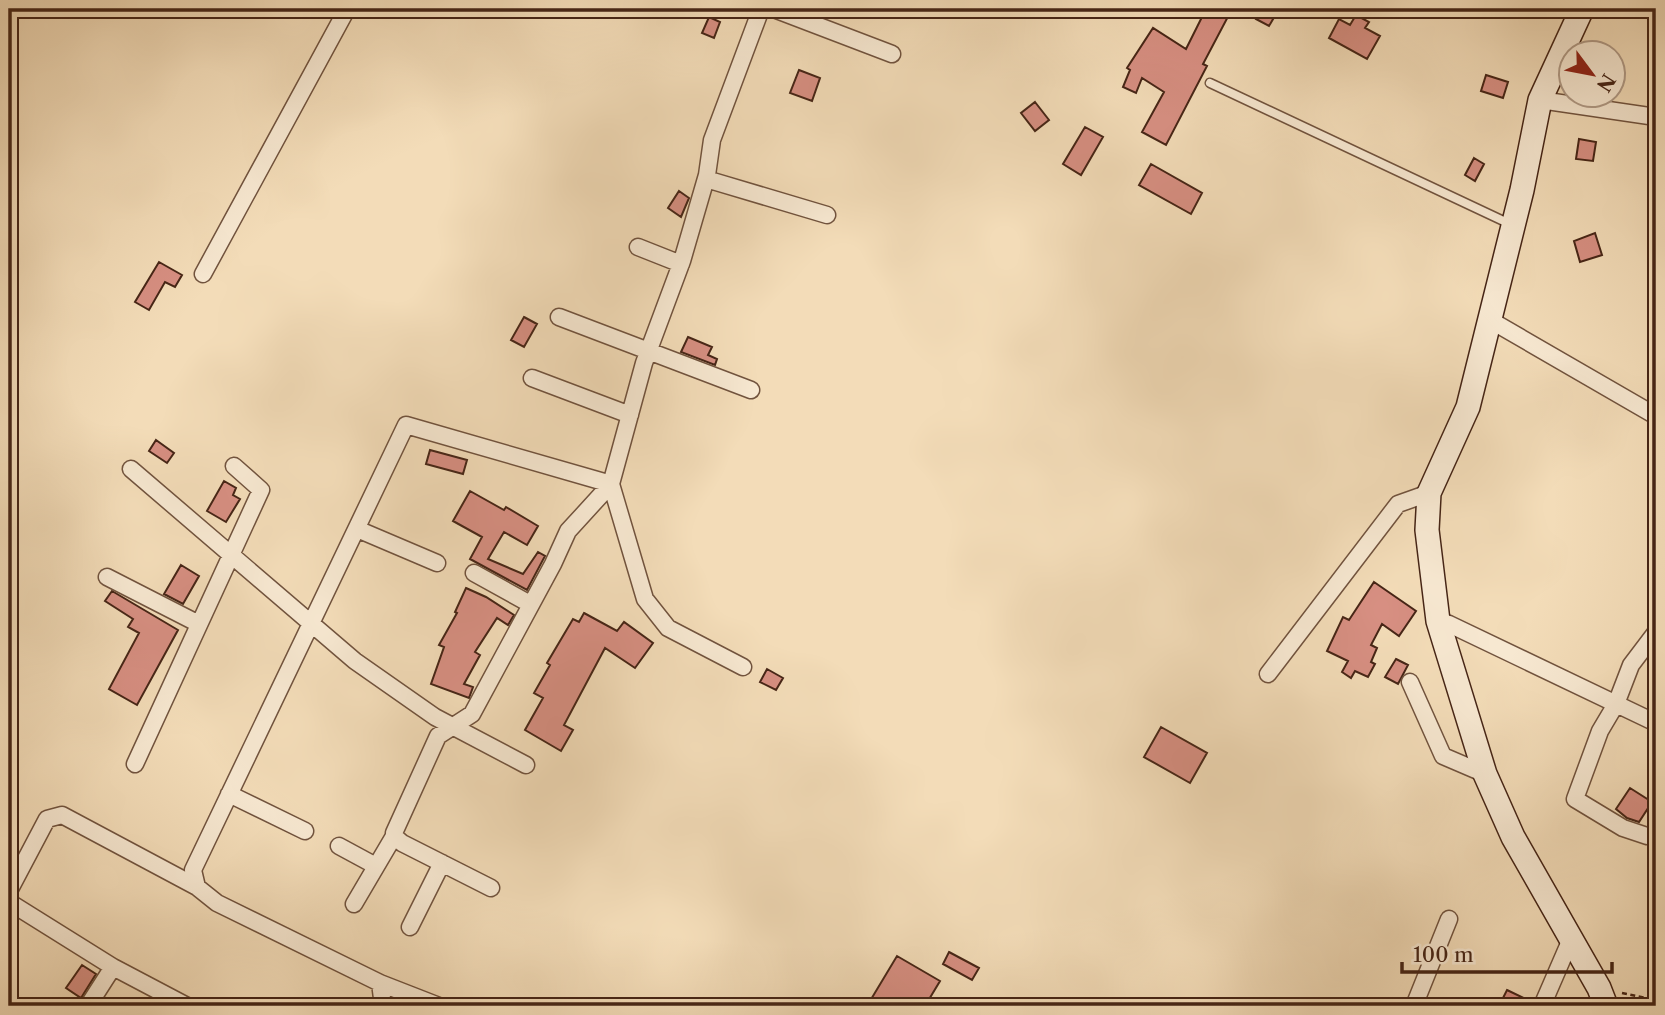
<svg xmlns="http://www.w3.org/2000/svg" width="1665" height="1015" viewBox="0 0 1665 1015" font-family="'Libre Caslon Text',serif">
<rect width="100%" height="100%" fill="#f3dcb8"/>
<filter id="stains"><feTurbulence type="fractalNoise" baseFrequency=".00286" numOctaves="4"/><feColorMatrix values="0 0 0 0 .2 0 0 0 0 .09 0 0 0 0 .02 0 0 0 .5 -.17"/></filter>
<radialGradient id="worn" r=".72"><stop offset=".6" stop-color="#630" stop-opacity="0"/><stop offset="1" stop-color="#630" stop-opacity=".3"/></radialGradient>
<path fill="#d78f82" stroke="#462516" stroke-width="2" d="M1206,9H1232L1203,64L1207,66L1166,145L1142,132L1164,92L1142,78L1136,93L1123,87L1130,70L1127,68L1153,28L1186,49Z
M1262,9H1279L1269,26L1256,19Z
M1356,15L1369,22L1365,28L1380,36L1367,59L1329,38L1339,19L1350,25Z
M709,17L720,22L714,38L702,33Z
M799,70L820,78L812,101L790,93Z
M1486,75L1508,82L1503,98L1481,91Z
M1035,102L1049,120L1035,131L1021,113Z
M1085,127L1103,137L1081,175L1063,164Z
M1579,139L1596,142L1593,161L1576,159Z
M1474,158L1484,164L1475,181L1465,175Z
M1151,164L1202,193L1191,214L1139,185Z
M679,191L689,198L681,217L668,208Z
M1595,233L1602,255L1580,262L1574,241Z
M159,262L182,275L175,287L165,282L149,310L135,302Z
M524,317L537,324L524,347L511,340Z
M688,337L712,347L708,355L717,359L715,365L681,352Z
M156,440L174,453L167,463L149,451Z
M430,450L467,460L463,474L426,464Z
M224,481L236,488L233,495L240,499L226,522L207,511Z
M470,491L504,510L506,507L538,526L527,545L504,532L488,559L523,574L538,552L545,556L527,590L470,559L482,537L453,521Z
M181,565L199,576L183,604L164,594Z
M1374,582L1416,611L1399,636L1382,624L1371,645L1377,648L1371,662L1375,664L1368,677L1355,671L1351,678L1342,672L1348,661L1327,651L1343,617L1349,620Z
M466,588L486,597L514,615L508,625L497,618L475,652L480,655L464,684L473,687L469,698L431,684L444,647L439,645L457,613L455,612Z
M112,591L178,630L137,705L109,689L139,633L128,627L133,619L105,601Z
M584,613L617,631L624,622L653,643L635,668L605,648L564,725L573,730L561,751L525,730L543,698L534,693L550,665L547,663L573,619L579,622Z
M1396,659L1408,665L1398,684L1385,677Z
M767,669L783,678L776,690L760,682Z
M1161,727L1207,753L1190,783L1144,757Z
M1630,788L1652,802L1639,822L1627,818L1616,809Z
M949,952L979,968L972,980L943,964Z
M897,956L940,981L925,1006H867Z
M82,965L96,974L81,998L66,988Z
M1507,990L1532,1002V1006H1499Z"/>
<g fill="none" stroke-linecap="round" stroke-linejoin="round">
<defs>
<path id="service" d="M1210,83L1510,224"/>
<path id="minor" d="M774,9L892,54
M1540,100L1656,117
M706,179L827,215
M638,247L681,264
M203,274L347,9
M559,317L751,390
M1490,320L1656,416
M532,378L630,415
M131,469L355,661L435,717L526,765
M357,529L437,563
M474,573L530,604
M107,577L199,624
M1438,621L1449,624L1656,723
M1268,674L1398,504L1429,493
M1410,682L1443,756L1485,774
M135,764L261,490L234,466
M229,794L305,831
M1647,836L1623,828L1575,799L1600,731L1616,704L1631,665L1656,632
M339,846L376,866
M491,888L402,843L394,836V833L438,736L472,714L553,564L568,531L611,484L644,363L682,261L707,175L712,140L761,9
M9,891L47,819L62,815L197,887
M9,898V902L113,967
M354,904L394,836
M410,927L442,863
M380,983L439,1006
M88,1006L113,967L187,1006
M383,1006L380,983L217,903L197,887L193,870L406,425L611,484L645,599L668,628L743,667
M1414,1006L1449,919
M1542,1006L1571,939"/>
<path id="secondary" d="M1582,9L1540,100L1522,190L1468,407L1429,493L1427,530L1438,621L1485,774L1513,837L1599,988L1606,1006"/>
</defs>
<use href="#service" stroke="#71533e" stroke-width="11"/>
<use href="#minor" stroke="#71533e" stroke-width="19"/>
<use href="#secondary" stroke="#462516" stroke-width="26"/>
<path stroke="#462516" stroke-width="2.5" stroke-dasharray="5 3.5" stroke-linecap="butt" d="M1622,993L1656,1000"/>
<use href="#service" stroke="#f7e8d1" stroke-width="8"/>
<use href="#minor" stroke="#f7e8d1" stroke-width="16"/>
<use href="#secondary" stroke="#f7e8d1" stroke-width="23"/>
</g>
<rect width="1665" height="1015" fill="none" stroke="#f3dcb8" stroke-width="35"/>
<rect x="10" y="10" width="1644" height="994" fill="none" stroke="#462516" stroke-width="3.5"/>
<rect x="18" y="18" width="1630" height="980" fill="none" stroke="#462516" stroke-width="2"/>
<g transform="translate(1592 74) rotate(122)"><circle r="33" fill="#f7e8d1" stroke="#b09a86" stroke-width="2"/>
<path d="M0-5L12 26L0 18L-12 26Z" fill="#8f2418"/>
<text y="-10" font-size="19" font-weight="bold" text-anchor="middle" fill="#462516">N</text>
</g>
<path d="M1402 962v10h210v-10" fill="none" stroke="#462516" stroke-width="3.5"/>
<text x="1413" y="962" font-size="21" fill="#462516" stroke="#f7e8d1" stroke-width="5" paint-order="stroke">100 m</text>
<rect width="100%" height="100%" filter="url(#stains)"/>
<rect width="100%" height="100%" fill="url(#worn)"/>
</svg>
